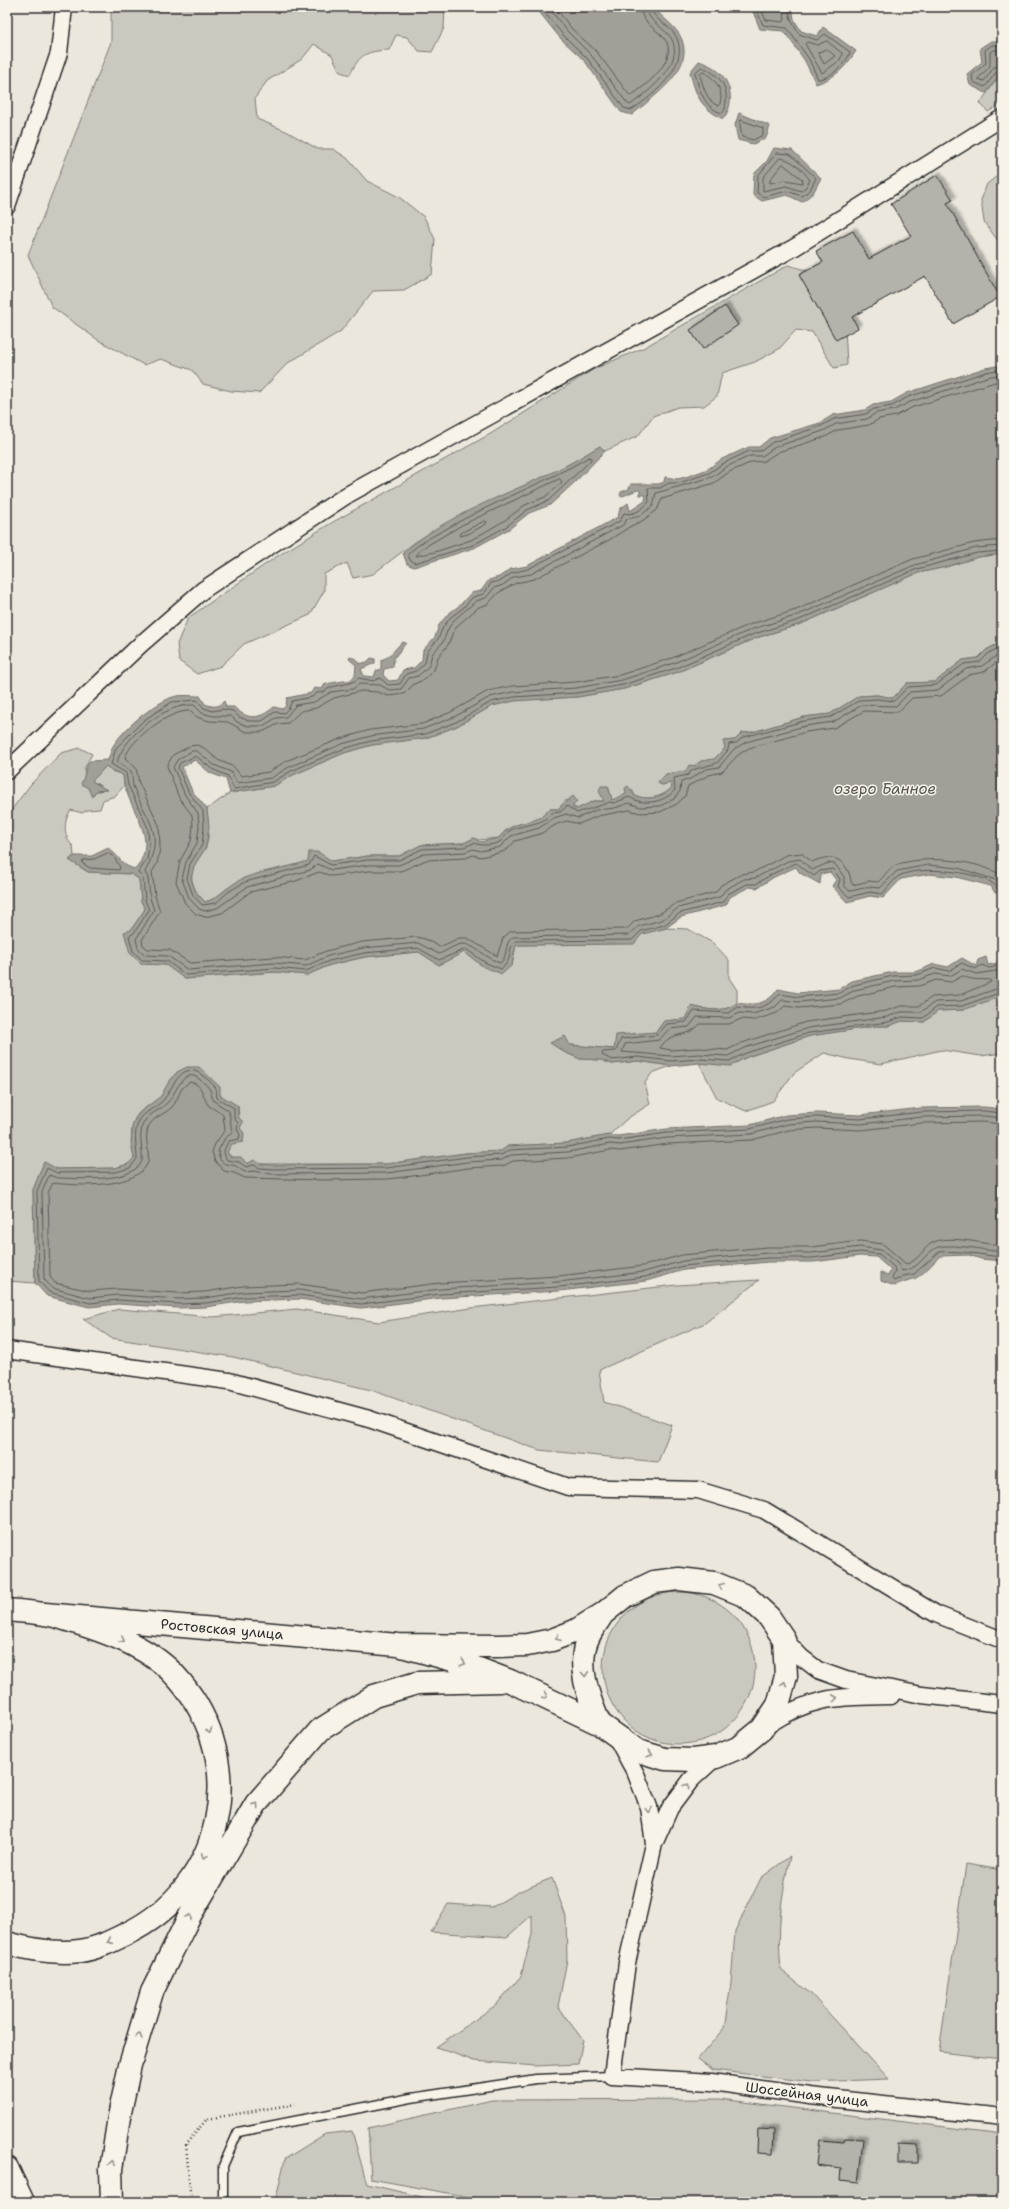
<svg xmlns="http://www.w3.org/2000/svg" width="1009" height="2209" viewBox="0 0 1009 2209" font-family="'Shantell Sans',sans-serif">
<defs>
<filter id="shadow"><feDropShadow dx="3.5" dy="-3.5" stdDeviation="1" flood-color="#0004"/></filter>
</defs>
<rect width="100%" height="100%" fill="#ebe7dd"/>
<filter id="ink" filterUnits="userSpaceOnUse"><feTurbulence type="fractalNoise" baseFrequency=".025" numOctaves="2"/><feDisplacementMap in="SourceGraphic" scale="8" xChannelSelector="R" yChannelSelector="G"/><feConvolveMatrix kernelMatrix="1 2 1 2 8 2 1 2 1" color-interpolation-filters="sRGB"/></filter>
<g filter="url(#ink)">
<path fill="#cbc8bf" stroke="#7b7a75" d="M111,7H445L444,28L432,52L419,51L407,37L396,35L389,50C367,51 359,54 350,75L340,72L332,55L314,44L302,59L267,81L255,98L257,119L286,131L318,149H333L347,158L367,181L399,197L424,217L435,239L432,274L404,290L373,291L341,331L288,363L259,393L231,391L203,384L192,370L161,359L144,365L98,340L52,307L28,255L111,42Z
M1002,72V103L988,112L980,103Z
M1002,172V246L984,222L981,200L987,184Z
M788,265L806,270L845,327L847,365L834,368L812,332L796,330L779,349L755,362L722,373L717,396L704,406L678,407L653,416L638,436L605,451L600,446L564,467L458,517L415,542L373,574L353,578L347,563L324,574V591L310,615L244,644L221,666L197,674L179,661L177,644L188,618L276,557L333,522L492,433L594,369L643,348Z
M1002,554V642L986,650L978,658L963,660L935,682L907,683L893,698L877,695L859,696L830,714L804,717L753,732L742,733L735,740L724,741L725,748L714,760L701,761L686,771L666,774L658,783L662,785L671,783L672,787C663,798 648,800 635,796L632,789L621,797L612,800L608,786L605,801H594L577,809L566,800L558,809H549C535,828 513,817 499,838L478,840L474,838L464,843L421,845L399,856H368L332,861L325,857L243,879L226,889L214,899L205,902C195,891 188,880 194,866C197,859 203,853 206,847C210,835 208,821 207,809L230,793L274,786L293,775L344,753L372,745L426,738L457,726L492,706L518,700L577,697L624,689L678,672L756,638L801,624L918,573L946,567L978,557Z
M80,748L92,754L85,767L84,779L92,796L96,791L106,790L92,781L106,766L111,771L123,775L124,786L115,796L103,800L100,809L87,810L82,813L71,810C63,821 63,837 73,846L74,856L69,860L88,872L131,874L139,879L141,901L145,909L131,930L141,964L166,965L185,979L275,972L307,975L330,965L365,957L419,952L439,965L464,952L484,967L512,965L516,945L602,944L666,928L688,929L713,943L729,960V978L737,990V1003C724,1013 707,1010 691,1006L685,1019L664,1021L656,1032L640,1034L614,1049L551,1043L564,1052L580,1059L601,1060L612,1064L638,1061L671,1066L652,1073L645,1083L650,1104L628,1118L609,1135L567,1143L508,1146L501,1151L466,1153L386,1164H247L231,1157L227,1152L240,1128L238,1106L177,1072C171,1079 167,1087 162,1095C157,1102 147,1106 141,1111C128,1121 131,1144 134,1158L128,1164L116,1168L57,1169L44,1162L33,1190L35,1283L7,1281V838L12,809L31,784L61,753Z
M1000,995L1002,996V1053L981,1056L941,1050L881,1064L849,1059L824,1053L794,1073L773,1101L746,1111L717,1098L699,1063L730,1065L747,1057L810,1036L876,1026H888L902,1021L924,1022L938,1011L963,1010Z
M759,1280L705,1323L599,1370L604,1402L672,1425L658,1462L539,1450L371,1390L233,1357L111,1338L83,1319L119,1309L213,1317L297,1309L379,1322L471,1308L677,1285Z
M603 1668a76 76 0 1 1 152 0a76 76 0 1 1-152 0Z
M790,1856C781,1898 777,1928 781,1970L811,1994L889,2079L811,2082L713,2070L698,2059L724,2028L731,1983L735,1931L761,1878Z
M966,1864L1002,1870V2059L939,2052Z
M552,1878L566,1917L567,1960L558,2007L583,2040L578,2064L535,2066L474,2061L436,2047L496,2005L521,1976L532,1934V1915L507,1937L431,1932L448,1904L492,1907L520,1891Z
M720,2099L1002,2134V2202H497L371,2179L368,2128L492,2100Z
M352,2131L367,2184L443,2202H281L276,2198L285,2159L325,2134Z"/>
<path fill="#a29f98" stroke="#72716c" d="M539,7H654C662,19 677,26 682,40C694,71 652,97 632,115L621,112L584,60L561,39L540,13Z
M751,7H792L794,19L801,31L817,36L823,27L856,51C845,68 835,78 816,84L805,61L784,31L760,29Z
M991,41H1002V72L986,93L970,85L967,74L982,62L980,48Z
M699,61C704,63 710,65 714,68C731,79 736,103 723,119C700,107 696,96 690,72Z
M739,113L770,126L766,138L753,144L738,140L735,125Z
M774,148L792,150L821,178L813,193L802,202L787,195L762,201L753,195L754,174L767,161Z
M1002,365V554L978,557L946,567L918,573L801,624L756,638L678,672L624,689L577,697L514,701L492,706L457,726L426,738L372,745L344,753L293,775L274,786L230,793L226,779L210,773L195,760L182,767L192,791L207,809L209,827L206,847L194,866L191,879L196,893L205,902C220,898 229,884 244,878C265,870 287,868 308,861L309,852H318L332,861L368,856H399L421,845L464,843L474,838L480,842L499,838C514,817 535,828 549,809H558L573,796L577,801L572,807L577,809L594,801H604L599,791L601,786H608L612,800L626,794L625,788L628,786L635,796C648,800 663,798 672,787L671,783L662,785L658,783L666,774L686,771L689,765L697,766L701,761L714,759L725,748L723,741L735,740L742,733L753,732L804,717L830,714L859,696L877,695L893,698L907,683L935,682L963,660L978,658L986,650L1002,642V890L995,893L991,886L956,877L929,874L901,879L883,898L870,896L847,902L832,886L836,880L830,872L821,874L820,884L800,873L796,867L774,877L757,888L749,887L730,897L726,905L681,917L666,928L642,934L634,944L516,945L512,965L502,974L484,967L464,952L439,965L419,952L365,957L330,965L307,975L275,972L185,979L166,965L141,964L130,953L124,932L131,930L145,909L141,901L139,879L131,874L88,872L69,860L74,856H92L108,848C119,855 121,867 136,869C161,834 126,811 123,775L111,770L106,766L92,781L107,790L96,791L92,797L88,788L81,784C86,775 84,768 90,761L108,760C110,755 111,750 113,746C125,727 150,707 170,698C179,694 191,696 200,696L205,704C213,707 218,708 224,701L226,707H234C248,721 260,719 274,707L282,709L286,706L287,698L311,693L314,688L322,689L325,684L350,680L355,676L356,665L349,659L350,657L356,659L359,664L367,662L371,658L375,659V663L361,669L364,676L374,677L376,671L381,669V660L388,657L402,642L406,643L394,658L393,667L384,669L383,675L389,681L398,680L403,670L414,668L422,660L423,650L435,637L439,625L448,614L460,605L471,593L481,591L489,580L499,577L511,569L527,566L618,517L620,509L628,503L630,511L645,501L646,495H640V490C632,490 628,496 620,496L621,492L629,489L631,484H659L664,482L665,477L678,479L689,476L708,469L722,459L749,447H759L770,438L820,423L833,415L865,410L873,405L891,402L907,393L985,368Z
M600,446L605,451L576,481L550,505L529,513L509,529L474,548L414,567L407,564L403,553C448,513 510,494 563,467C576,461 588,453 600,446Z
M999,956L1002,957V996L963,1010L938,1011L924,1022L902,1021L888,1026H876L810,1036L747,1057L730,1066L699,1063L671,1066L638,1061L612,1064L601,1060L580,1059L564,1052L550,1043L565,1036L570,1045L614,1049L616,1035L656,1032L664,1021L685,1019L691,1006C707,1010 724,1013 737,1003C754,1006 768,1004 778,989L798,993L839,989L852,981L893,972H916L934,964L948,967L962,958L976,966L978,960L986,957L988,965L997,963Z
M187,1067H199L220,1087V1095L238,1106V1117L243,1122L240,1128L244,1133L243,1142L232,1144L227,1152L231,1157H241L247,1164L254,1160L261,1164L273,1165L386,1164L466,1153L501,1151L508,1146L567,1143L609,1135L618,1136L667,1129L750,1125L786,1115L816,1113L860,1115L921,1108L984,1107L1002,1109V1261L981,1259L969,1255L940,1256C933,1263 925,1273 916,1278C909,1281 902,1281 895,1286L881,1281V1272L888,1276L891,1270L876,1257L860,1256L813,1262H768L684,1270L646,1281L559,1291L441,1298L361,1308L299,1299L244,1301L206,1307L178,1308L118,1304L89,1307L47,1296L35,1283L33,1190L44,1162L57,1169L115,1168L128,1164L134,1158L131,1143L133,1123L140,1112L161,1096L168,1083L177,1072Z"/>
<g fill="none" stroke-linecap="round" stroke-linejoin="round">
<path stroke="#5b5957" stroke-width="1" d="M543,7L544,12L564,36L587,58L624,108L631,110C654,96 695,61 673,32C667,24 652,19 651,7
M548,7L568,32L591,55L627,103L630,105C649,92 689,60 669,35C661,26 647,20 646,7
M555,7L572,29L596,51L630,96C645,87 681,58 664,38C655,28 641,22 640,7
M755,7L763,25L787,28L809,59L818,79C830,79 847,63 850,52L825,34L817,40L799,34L791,20L788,7
M760,7L766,20L783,22L785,20L783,7
M827,41L843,54L839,61L822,73L805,44L807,42L817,45Z
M1002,45H992L985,50L986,63L972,75L973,82L985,87L997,71L1002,70
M827,49L835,56L824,64L818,53Z
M1002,50H994L990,52V66L978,79L984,81L994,67L1002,65
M702,67C716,73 728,84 726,101C725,106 726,110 722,113C704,108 699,89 695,73Z
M703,72C716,78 725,92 719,106C707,103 703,86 700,75Z
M741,120L763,128V135L753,140L742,137L740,125Z
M777,153L790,154L816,178L810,190L802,196L787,191L764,197L757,193L758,176Z
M780,158C792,159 803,170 810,180L806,187L801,191L786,186L763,191V178Z
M783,164L803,180L802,183L786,180L770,183V180Z
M1002,369L986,372L908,397L892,406L874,409L866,414L834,419L821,426L773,442L761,451H749L724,463L709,473L679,483H669L660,488H648L649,502C642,509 634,516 624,513L620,521L582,541L528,569L512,573L501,581L491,583L484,594L473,597L463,608L451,617L443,627L438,639L427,652L425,663L416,671L406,674L400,684L388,685L380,678L373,681L359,678C348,687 332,683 324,692L317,693L312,697L292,701L289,708L284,713L275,712L262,721H249L239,717L233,711L222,709L213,711L204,708L197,700L172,702L144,720L116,748L111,764L126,773L128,785L148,828L149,847L147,859L138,873L143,878L145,900L149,910L134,933L129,936L133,951L142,960L167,961L186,975L275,968L306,971L329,961L364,953L418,948L439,960L466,949L486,963L501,969C514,959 507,949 515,941L632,940L641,931L664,925L680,913L723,902L728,894L747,884H756L772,874L796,863C799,864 808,873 814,876L820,871L833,869L840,879L838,887L849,897L870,892L882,894C888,888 893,880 899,876C918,865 983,871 997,887H1002
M1002,374L987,377L910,402L894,410L876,413L867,419L836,424L823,431L775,447L762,456H750L726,467L712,477L656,493L653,506L640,516L627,519L623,525L606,534L531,574L514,577L503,585L494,588L486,598L476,601L454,620L448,629L443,642L432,654L429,666L418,676L409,678L401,689L389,690L380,685L359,684L353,689L331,692L314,702L296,705L286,717L276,718L263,726H248L237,722L231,716H213L202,713L194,705C166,703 125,735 117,762L131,771C133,776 132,781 133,786C147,822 166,832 145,872L148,878L150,898L154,910L136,939L138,948L145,955L168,956L188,970L274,963L306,966L328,956L363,948L418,943L439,954C447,951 455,944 463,944C471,943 490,960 500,963C509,957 503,943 513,937L629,935L639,926L662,920L678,908L720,897L725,890L744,879L755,878L788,861L800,859L812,870L828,863L835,864L844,877V886L850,891L869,887L880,888L897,871L928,865L958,868L1002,882
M1002,380L913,407L896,416L879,419L869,425L838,430L825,437L778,452L764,461L752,462L729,472L714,483L662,499L657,510L642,521L631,526L609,540L534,579L516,583L498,593L488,604L479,607L459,624L453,632L448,645L438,657L434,670L423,680L414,684L404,694L388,696L378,692L361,691L334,698L316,708L301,711L288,723L278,724L262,732H246L228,722L209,721L197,717L191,711C171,709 130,739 125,758L136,768L139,783L159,825L160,848L157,864L152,872L155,896L160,911L142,940L143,945L148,949L170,950L190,963L274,957L305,960L326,951L362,942L417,937L425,939L440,947L459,938H467L497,956L503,938L511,931L627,929L635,921L659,914L676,903L716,892L721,885L742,874L754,872L786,855L801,853L812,862C828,855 841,855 849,873C851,877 850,882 853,885L869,881L878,882C884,877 889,868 896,865C922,855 979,859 1002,876
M589,457L591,458V460L548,501L527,510L507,526L473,545L415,563L410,560L408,554C419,543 433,536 446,529C492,502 543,484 589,457Z
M560,479L562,482L545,497L525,505L504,521L471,540L435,552L416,556L421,549L462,525Z
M485,521L487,522L486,524L468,534L460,536L461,533Z
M1002,540L974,543L913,559L796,610L751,624L672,658L620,675L576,682L512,686L488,691L451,712L422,724L370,730L340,739L286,761L269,772L241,776L234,767L218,760L204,748L197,745L190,746L173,755L167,766L179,798L192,815L193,827L191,841L180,861L176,882L185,903L196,914L205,917L222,913L250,892L296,881L319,872L332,876L369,871H401L426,860L466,858L473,855L481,857L502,852L508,849L515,841L540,834L557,824L567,821L579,824L598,816L629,810L640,813L660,812L677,804L685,796L688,786L709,775L722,772L738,755L749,748L806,732L834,728L864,711L898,712L912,698L941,696L969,675L984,672L1002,658
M1002,546L976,548L915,565L798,615L753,629L674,663L622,680L576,688L513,692L490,697L454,717L423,729L371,736L342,744L289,767L271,778L237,783L231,772L214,765L197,751H192L178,759L173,767L185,795L198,813L199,827L197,843L186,862L182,879L189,898L199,909L205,911L217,908L247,887L310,870L318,864L331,870L369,865H399L424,854L465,852L473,849L481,851L500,847L511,836L539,828L554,818L566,814L578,818L596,810L615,808L629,803L640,807L660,806L674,799L680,791L681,782L690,779L706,769L719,767L734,749L746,742L805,726L833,722L862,705L896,706L910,692L938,690L966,669L982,666L1002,652
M1002,551L977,553L917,569L799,620L754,634L676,668L623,685L577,693L514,697L491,702L456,722L425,734L371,741L343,749L291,771L273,782L234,789L228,776L212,769L196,756L180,763L178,768L189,793L203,811L204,827L202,845L190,864L187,879L193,895L202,905L216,903L228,892L245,882L309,865L314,856L331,865L368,860H399L422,849L464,847L474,843C481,846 494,846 501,841C504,839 505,834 509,831C524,823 540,827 552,813L560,812L567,806L577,813C582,811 607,804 609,802L614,803L629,797C644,806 664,803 675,790L674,778L688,775L692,770L717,763L728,750L729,744L736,743L744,737L804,721L831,717L860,700L877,699L894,701L908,687L936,685L964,664L980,662L989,653L1002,646
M108,853L114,857L120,867L119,870L90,868L82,863L83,860L94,859Z
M1002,960L998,966L989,968L982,965L975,969L962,963L949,971L935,968L917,975L893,976L854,985L839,993L799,997L780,994C766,1008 758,1010 738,1007L729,1013L694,1011L686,1022L667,1024L657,1035L621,1039L616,1051L603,1052L602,1055L612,1060L638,1057L671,1061L700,1059L729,1061L746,1053L809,1033L888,1022L902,1017L923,1018L937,1007L962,1006L1002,992
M1002,970L976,974L962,969L950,976L935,974L918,980L894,981L855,990L840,998L799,1002L782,1000L775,1007L753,1014L740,1013L729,1018L697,1017L689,1027L669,1029L659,1040L625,1044L622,1052L671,1056L699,1054L728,1056L744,1048L808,1028L887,1017L901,1012H921L935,1002L961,1001L1002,987
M963,976C973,981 979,979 990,980L991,982L960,995L932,997L919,1006H901L886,1011L806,1022L742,1043L727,1050L699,1048L671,1050L660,1048C671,1030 687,1039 700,1024H729L741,1019L755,1020L777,1013L785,1006L799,1008L841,1004L858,996L895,987L919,986L936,980L951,982Z
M1002,1113L984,1111L922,1112L860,1119L816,1117L787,1119L750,1129L667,1133L619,1140L609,1139L567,1147L510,1150L501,1155L467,1157L386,1168L273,1169L260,1168L254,1165L246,1167L239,1162L227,1160C222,1152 224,1149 229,1141L239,1139L240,1135L237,1129L238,1123L234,1118V1108L217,1098C216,1095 217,1092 216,1089C214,1084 207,1079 203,1076C183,1059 174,1085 165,1098C158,1108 144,1110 138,1123C133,1135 137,1147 137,1159L130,1168L116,1172L57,1173L47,1168L37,1191L39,1281L49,1292L90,1303L118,1300L178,1304L206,1303L244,1297L299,1295L361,1304L441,1294L559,1287L645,1277L683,1266L768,1258H812L860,1252L879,1254L894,1267L895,1271L892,1279L894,1281L903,1276L914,1274L939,1252C961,1250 980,1255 1002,1257
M1002,1118L984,1116L922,1117L861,1124L816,1122L788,1124L751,1134L667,1138L620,1145L610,1144L568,1152L511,1155L502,1160L467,1162L387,1173L272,1174L254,1171L245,1172C242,1171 239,1168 236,1166C227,1163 220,1167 218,1151L225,1138L232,1133L229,1111L214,1101C211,1097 212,1093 210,1090C208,1086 203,1082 199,1079C183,1066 176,1094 168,1102C160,1111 145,1114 142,1127C139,1139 143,1149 142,1161C132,1184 79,1178 57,1178L49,1175L42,1192L44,1279L52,1288L90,1298L118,1295L178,1299L205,1298L244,1292L299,1290L361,1299L440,1289L558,1282L644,1272L683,1261L767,1253H812L860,1247L881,1250L898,1264L902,1271C920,1268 921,1258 934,1249C945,1241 988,1251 1002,1252
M1002,1124L983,1122L922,1123L861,1130L816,1128L789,1130L752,1140L668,1144L620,1151L610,1150L568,1158L513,1161L503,1166L468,1168L413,1176L387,1179L325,1180L245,1178L234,1173L224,1171L215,1161L212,1152L215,1144L225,1130L223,1115C219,1111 213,1109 209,1106C202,1098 204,1084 190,1082C179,1087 179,1099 172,1107C165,1114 151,1118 148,1128C144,1140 150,1151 148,1162C138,1189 77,1186 53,1183L48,1193L50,1277L55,1283L90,1291L118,1289L178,1293L205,1292L243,1286L299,1284L361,1293L440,1283L558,1276L643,1266L682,1255L767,1247H812L860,1241L883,1244L906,1264C918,1262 923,1248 932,1243C946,1234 985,1244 1002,1246"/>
</g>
<path fill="#b5b2ab" stroke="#2b2b2b" filter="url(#shadow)" d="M937,175L953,200L947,203L1000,297L953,324L925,276L852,317L858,328L836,340L799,275L823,262L816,251L853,231L869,259L911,236L891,204Z
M725,306L738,325L703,349L690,330Z
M758,2129L774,2130L773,2154L757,2153Z
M845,2138L863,2139L858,2183L840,2181L841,2168L816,2165L819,2140L844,2142Z
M898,2144L918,2145V2163H898Z"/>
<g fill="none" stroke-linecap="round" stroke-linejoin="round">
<defs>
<path id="lane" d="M223,2202V2166L238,2132L411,2098L536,2079L612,2076"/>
<path id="street" d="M7,206L59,53L64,7
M7,771L140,645L203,590L347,495L795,247L1002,118
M7,1350L229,1381L369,1419L568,1487L698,1490L764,1510L936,1614L1002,1640
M784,1639L801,1657L818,1670L846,1680L922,1695L1002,1704
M768,1725C812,1695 841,1697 891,1696
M616,1737L636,1774L649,1807L654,1844
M716,1757L691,1780L670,1808L654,1844L627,1963L612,2076L712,2082L810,2096L1002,2117"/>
<path id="primary" d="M7,1610C19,1611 32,1612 44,1614C54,1615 64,1619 74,1622C112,1634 154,1649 180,1681C250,1764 224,1887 126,1934C112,1941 96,1949 80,1951C55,1954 31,1950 7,1943
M45,1614L398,1645L496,1646L527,1645L552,1640L575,1631L604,1613L625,1596L654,1582L679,1579L714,1583L746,1596L769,1617L784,1639L786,1676L778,1705L762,1729L740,1747L716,1757L693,1760L665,1759L638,1751L600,1724L510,1681L463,1663L398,1645
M600,1724C589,1700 575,1663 589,1636C592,1629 598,1622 602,1615
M7,2168L23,2202
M112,2202L111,2169L119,2117L130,2065L152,1992L189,1917L256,1804L320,1730L374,1696L417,1683L500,1681"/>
</defs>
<use href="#lane" stroke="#2b2b2b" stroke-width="11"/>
<use href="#street" stroke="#2b2b2b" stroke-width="19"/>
<use href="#primary" stroke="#2b2b2b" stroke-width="25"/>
<path stroke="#2b2b2b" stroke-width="2.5" stroke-dasharray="1 3" stroke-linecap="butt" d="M191,2202L186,2144L207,2119L295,2104"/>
<use href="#lane" stroke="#f7f3e8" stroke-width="8"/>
<use href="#street" stroke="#f7f3e8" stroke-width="16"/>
<use href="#primary" stroke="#f7f3e8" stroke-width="22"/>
</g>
<defs><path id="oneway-chevron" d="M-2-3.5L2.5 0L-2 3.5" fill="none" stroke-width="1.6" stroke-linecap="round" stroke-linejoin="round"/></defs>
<g stroke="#918f8a">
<use href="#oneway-chevron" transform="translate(721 1586) rotate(-158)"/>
<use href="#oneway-chevron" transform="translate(558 1638) rotate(159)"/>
<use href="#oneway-chevron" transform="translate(122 1640) rotate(28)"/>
<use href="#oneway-chevron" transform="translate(463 1663) rotate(18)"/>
<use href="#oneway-chevron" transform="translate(585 1674) rotate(85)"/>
<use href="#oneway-chevron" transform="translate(784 1684) rotate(-75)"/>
<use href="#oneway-chevron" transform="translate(545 1696) rotate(25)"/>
<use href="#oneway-chevron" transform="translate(835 1698) rotate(-7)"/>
<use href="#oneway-chevron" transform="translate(209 1731) rotate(71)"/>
<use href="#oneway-chevron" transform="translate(650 1754) rotate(16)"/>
<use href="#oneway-chevron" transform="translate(687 1786) rotate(-54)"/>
<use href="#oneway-chevron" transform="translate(256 1805) rotate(-55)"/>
<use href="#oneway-chevron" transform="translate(649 1810) rotate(78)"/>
<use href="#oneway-chevron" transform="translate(204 1856) rotate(114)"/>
<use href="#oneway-chevron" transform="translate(189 1917) rotate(-61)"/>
<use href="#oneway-chevron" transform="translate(110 1941) rotate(156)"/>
<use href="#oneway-chevron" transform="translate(139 2036) rotate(-74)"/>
<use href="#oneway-chevron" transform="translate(112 2163) rotate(-82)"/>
</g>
</g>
<g text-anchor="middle" stroke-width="3" stroke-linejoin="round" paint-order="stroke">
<g font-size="14" fill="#2b2b2b" stroke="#f7f3e8">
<text transform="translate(222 1629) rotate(5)" y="5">Ростовская улица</text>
<text transform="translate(807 2094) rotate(7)" y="5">Шоссейная улица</text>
</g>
<g font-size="15" font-style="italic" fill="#555451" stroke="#f7f3e8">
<text x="885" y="794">озеро Банное</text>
</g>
</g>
<rect width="1009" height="2209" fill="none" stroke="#f7f3e8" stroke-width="24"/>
<rect x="12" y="12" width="985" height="2185" fill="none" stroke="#2b2b2b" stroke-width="1.5" filter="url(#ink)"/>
</svg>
